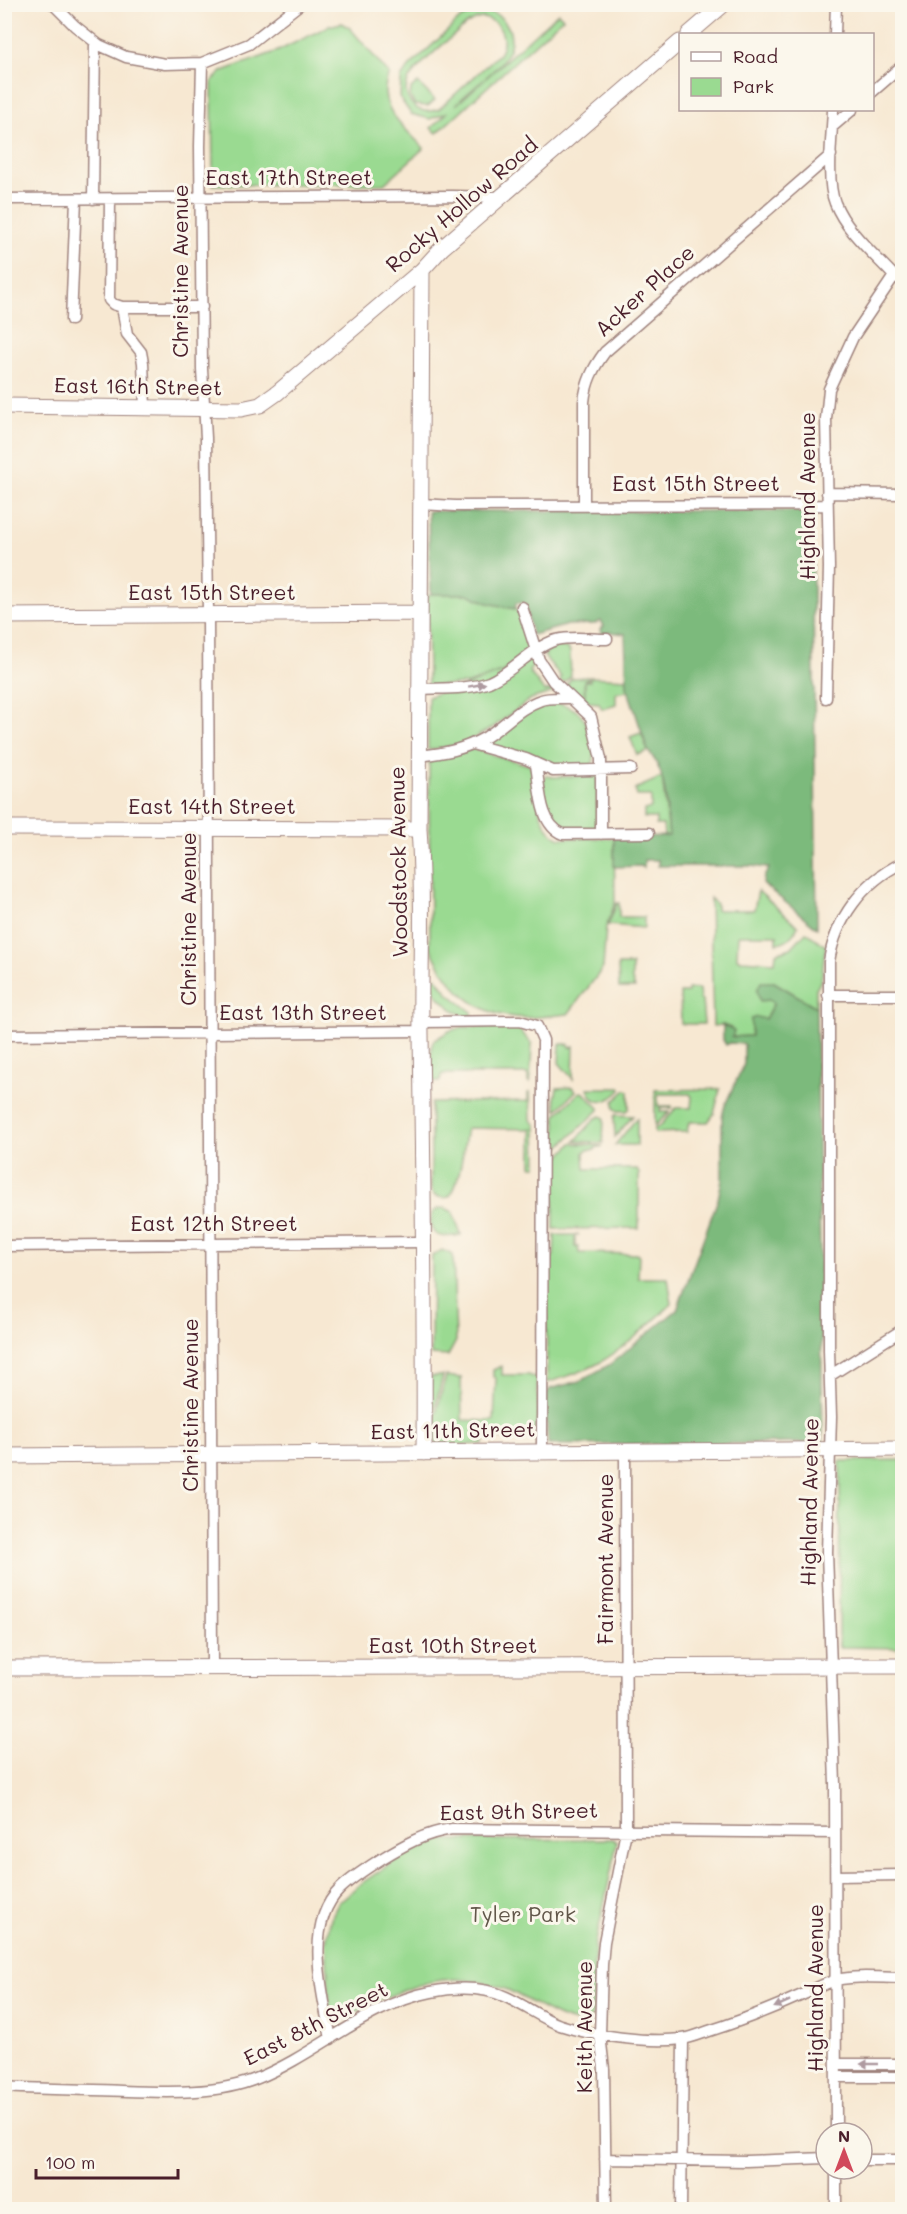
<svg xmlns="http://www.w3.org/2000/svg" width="907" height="2214" viewBox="0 0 907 2214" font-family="Mali,sans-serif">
<rect width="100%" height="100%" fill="#fbf7ec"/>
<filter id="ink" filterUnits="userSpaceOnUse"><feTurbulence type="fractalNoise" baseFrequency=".0167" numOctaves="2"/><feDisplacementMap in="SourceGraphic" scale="12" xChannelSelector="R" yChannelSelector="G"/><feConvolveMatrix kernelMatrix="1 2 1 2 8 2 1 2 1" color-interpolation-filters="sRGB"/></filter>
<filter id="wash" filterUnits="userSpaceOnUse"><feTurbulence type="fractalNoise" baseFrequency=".008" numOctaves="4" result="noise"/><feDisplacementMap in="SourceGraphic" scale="24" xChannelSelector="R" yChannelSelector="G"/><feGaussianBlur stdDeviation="1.35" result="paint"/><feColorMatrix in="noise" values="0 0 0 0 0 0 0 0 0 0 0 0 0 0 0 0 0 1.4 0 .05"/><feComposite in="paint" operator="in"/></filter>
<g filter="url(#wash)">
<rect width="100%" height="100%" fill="#f7e8d2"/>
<path fill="#9ada91" stroke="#727c5e" stroke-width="1.5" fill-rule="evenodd" d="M479,11C491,11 501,15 507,25C526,58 472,84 456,105L558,13L563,18L437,133L431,128L448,112L430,119L411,114L400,98L401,78L409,67L461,18ZM483,18C500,21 508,37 500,53L439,109C430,112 420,113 413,105C406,98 404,88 409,79C417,65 453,36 467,24L477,19Z
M341,23L350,28L389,74C374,105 404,127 424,148L384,184L213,185L212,81L223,71L278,51L329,26Z
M418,83L435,100L428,106L415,105L410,97L411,89Z
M431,594H468L488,603L515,609L520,614L531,650L500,673L468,684L428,686L427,596Z
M558,646L568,648L570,652L571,676L563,683L560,680L561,677L544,656L548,650Z
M532,659L535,664L529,671L544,691L554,690V692L531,699L492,728L463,744L428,750V697L443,691L456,690Z
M588,677V680H584L585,702C576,700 571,693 565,686L572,678Z
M590,677L627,679V691L616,693V704L602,709L599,703L587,702L585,699V681H590Z
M553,702C582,708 586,716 592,744C594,753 596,758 591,767L560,769L482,743L531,709Z
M641,733L648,751L637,755L630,737Z
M472,749L529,765L533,770C537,792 537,828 560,838H614L615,903L606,927L603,968L568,1014C548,1016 527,1020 507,1016C470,1010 443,979 430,946L429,758Z
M546,775L552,777L596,776L598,778L596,830L573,831L557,827C551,815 538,786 546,775Z
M662,777L669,836H664L663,825H656V818H644V810L651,808V796H637L635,789Z
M758,891L798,926C794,935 787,942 777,943V935H738L737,958L741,960L775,962L776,953L791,948L806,932L826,946C822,960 825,978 816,989V1007L774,982L769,1000L774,1002L765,1019L751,1036L731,1037V1028L723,1025L713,1026L710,898L716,904V910H754Z
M617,903H619V917H644V928L608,925Z
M618,965H632V980L635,988H619Z
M436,977L449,994L472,1012V1017C456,1016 431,995 431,979Z
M688,989H699L700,1000H702L704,1024H681L680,993H688Z
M463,1027H517L532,1044L530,1083L528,1082V1074H442L439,1082L432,1081L431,1054L433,1041L449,1031Z
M560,1044H569L570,1047L574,1046L573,1079L559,1063Z
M573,1087L576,1091L557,1110L555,1098L557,1088Z
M588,1088H621V1090C610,1101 594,1110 588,1088Z
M720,1089L714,1114L708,1122H689L687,1132L655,1133V1128L660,1126L676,1108H691L692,1097L690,1094H658V1106H672V1108H660V1112H669L655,1126V1090Z
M626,1090L629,1091V1109L627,1111H618L614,1108V1101Z
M530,1092L531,1120L536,1125L537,1166H532V1129L467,1128C464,1142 460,1190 448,1197C443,1199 438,1197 434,1195L431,1189V1103L528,1101V1093Z
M580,1092L584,1093L599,1108V1110L556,1150V1115Z
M615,1115L633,1116L615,1137L614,1118Z
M601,1116L604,1118L603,1143L575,1141L596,1118Z
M637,1118V1145H615Z
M572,1143L603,1146L595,1148V1150H587L584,1153L585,1169H637L639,1173V1228L554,1229V1163Z
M445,1208L453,1212L461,1235C441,1239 425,1237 433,1212L437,1209Z
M555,1235H579L575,1236V1247H578L579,1253L639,1254L638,1278H668L672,1304C649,1325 626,1347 599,1363C583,1372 564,1377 547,1383L546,1264L554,1255Z
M442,1250L453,1255L456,1341L448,1356L431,1355V1351L432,1256Z
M502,1366V1375H529L537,1379C537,1396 543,1424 530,1437L484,1439L483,1444L462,1445L450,1443L449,1445H438L435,1443L436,1413L446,1376L461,1378L462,1420L494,1421L496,1378L493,1377V1370Z
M431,1376H443L435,1407L431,1412Z
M902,1460V1648L839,1647L840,1461Z
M613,1839L617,1843L595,1946L592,2015L588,2022C564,2026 530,2000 508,1990C485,1981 455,1976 431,1982C399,1989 367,2007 337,2021L332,2018L330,2012L326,1941L331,1918L339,1902L359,1885L399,1858L441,1840Z"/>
<path fill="#7bba7b" stroke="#626c53" stroke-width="1.5" d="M428,511H812L817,928L763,884L764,877L769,868L751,866H658V860H644V868L641,866L614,867V838L669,836C666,809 668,772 648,751L627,687L625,634L610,632L602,634L601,629L604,626L601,621L594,624L568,625L532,635L525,603H516L515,609L488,603L468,594H431Z
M761,982H774L816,1007L823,1443L548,1445L545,1396L550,1389L580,1381L609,1365L677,1310L718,1199L722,1180V1117L725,1105L744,1064V1044L730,1043L726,1045L723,1040V1025L734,1031L732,1037L751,1036V1019L756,1017L765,1019L774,1003L769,1000L760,1001L757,990Z"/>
</g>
<g filter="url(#ink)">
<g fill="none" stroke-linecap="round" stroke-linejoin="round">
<defs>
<path id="street" d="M53,4L75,26L99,45L126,57L165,64L202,63L249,44L300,4
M835,34L836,4
M202,63L200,146L202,369L206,438L208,614L212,1667
M872,92L902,66
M833,110C832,134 826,182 835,203C846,231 874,254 894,276L902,280
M832,127L852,110
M4,199L452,196L502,197
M93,199L95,42
M110,199L109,300L113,304L122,307H202
M122,307L127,334L141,352L143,363L145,407
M71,320L76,199
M827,493L902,494
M421,504L455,506L827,505
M584,506V402C586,382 593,368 605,352L831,155
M522,607L539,660L553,681L591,717L601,759V834
M419,689C441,688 468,690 489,682C513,672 531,648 556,640C572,636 591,639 607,639
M826,698L829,567L826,419L829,389L853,337L894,276
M472,744L526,759L553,771L631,769
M419,756C445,753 463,750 486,737C505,725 520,707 541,700C549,697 560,698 569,698
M536,765C540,787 539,825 563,834L649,833
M828,995H902
M421,1022L520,1021L537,1026L543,1040L542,1451
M4,1035L421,1031
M4,1246L423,1242
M831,1375L902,1330
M836,1876L902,1875
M331,2039C323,1995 303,1925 340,1889C351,1878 367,1868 381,1859C404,1845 424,1833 452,1829L835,1833
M836,2064H902
M836,2077H902
M4,2087C35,2089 64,2089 94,2090C145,2091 211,2098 258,2078C317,2054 368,2004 431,1992C456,1987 482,1986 506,1997C524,2005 541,2018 560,2025C593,2036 648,2043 682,2039C691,2038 700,2034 709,2031C741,2021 771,2009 802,1995C813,1990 825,1983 836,1980C857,1975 881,1978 902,1978
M836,2133L835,1784L827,1552L831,1417L829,1350V962C835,919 863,882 902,863
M605,2159L746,2161L826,2158
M862,2160H902
M836,2169V2210
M606,2210L604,2069L600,2035L602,1965L604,1942L626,1831L625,1451
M681,2210L683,2039"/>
<path id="secondary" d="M689,34L724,4
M422,270L419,829C424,897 420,965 421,1034C423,1173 425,1313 424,1453
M4,406L241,409L260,405L277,393L422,270L442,248L680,42
M4,616L420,613
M4,828L419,829
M4,1456L902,1449
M4,1668L902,1666"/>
</defs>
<use href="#street" stroke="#a0847e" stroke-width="13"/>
<use href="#secondary" stroke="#a0847e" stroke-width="17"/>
<use href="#street" stroke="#fff" stroke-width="10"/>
<use href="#secondary" stroke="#fff" stroke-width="15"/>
</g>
<defs><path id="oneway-solid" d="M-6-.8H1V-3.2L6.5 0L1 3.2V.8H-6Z" transform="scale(1.5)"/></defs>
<g fill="#ae9aa0">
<use href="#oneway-solid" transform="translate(477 685) rotate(-10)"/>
<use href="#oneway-solid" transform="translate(782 2004) rotate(156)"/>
<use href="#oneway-solid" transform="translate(869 2064) rotate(180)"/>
</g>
</g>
<g text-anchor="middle" stroke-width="6" stroke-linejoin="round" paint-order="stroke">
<g font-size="21" fill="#4a1f2b" stroke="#fbf7ec">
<text x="289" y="185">East 17th Street</text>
<text transform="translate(462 205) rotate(-41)" y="7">Rocky Hollow Road</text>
<text transform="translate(181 271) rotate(-90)" y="7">Christine Avenue</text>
<text transform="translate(645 291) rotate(-42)" y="7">Acker Place</text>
<text transform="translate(138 387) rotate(1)" y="7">East 16th Street</text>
<text x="696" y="491">East 15th Street</text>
<text transform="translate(808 496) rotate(-90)" y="7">Highland Avenue</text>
<text x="212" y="600">East 15th Street</text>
<text x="212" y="814">East 14th Street</text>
<text transform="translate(399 862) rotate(-91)" y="7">Woodstock Avenue</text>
<text transform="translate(189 919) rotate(-90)" y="7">Christine Avenue</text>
<text x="303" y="1020">East 13th Street</text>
<text x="214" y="1231">East 12th Street</text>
<text transform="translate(191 1405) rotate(-90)" y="7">Christine Avenue</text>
<text transform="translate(453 1431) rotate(-1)" y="7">East 11th Street</text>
<text transform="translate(810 1502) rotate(-89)" y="7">Highland Avenue</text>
<text transform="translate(606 1559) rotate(-90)" y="7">Fairmont Avenue</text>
<text x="453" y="1653">East 10th Street</text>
<text transform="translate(519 1812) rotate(-1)" y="7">East 9th Street</text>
<text transform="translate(816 1988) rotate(-90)" y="7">Highland Avenue</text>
<text transform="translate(316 2024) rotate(-27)" y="7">East 8th Street</text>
<text transform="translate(585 2027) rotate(-90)" y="7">Keith Avenue</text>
</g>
<g font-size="21" fill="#62574a" stroke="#fbf7ec">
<text x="523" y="1922">Tyler Park</text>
</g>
</g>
<rect width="907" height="2214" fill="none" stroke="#fbf7ec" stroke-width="24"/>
<rect x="679" y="33" width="195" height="78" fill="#fbf7ec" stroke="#b4a19f" stroke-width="1.5"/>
<rect x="691" y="52" width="30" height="9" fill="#ffffff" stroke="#b4a19f" stroke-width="1.5"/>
<text x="733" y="63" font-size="18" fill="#4a1f2b">Road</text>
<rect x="691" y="78" width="30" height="18" fill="#9ada91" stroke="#b4a19f" stroke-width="1.5"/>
<text x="733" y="93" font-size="18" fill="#4a1f2b">Park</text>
<g transform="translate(844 2151)"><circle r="28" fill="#fbf7ec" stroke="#b4a19f" stroke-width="1.5"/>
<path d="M0-4.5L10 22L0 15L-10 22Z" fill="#d1495b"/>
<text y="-9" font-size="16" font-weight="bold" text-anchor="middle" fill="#4a1f2b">N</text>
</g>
<path d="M36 2169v9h142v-9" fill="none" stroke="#4a1f2b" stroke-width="3"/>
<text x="45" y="2169" font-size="18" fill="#4a1f2b" stroke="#fbf7ec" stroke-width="4.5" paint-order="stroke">100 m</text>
</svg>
